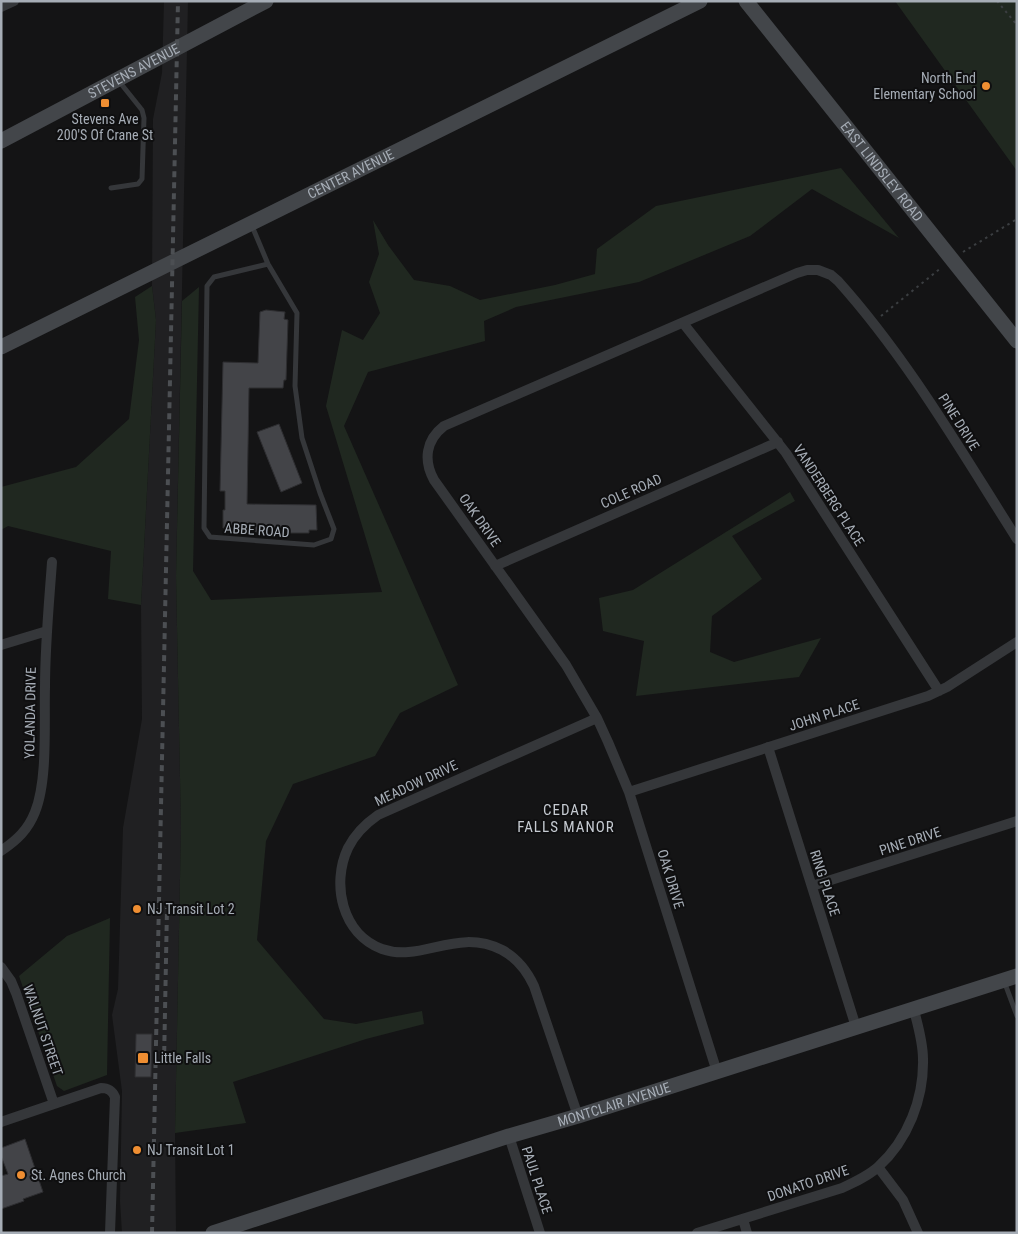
<svg xmlns="http://www.w3.org/2000/svg" width="1018" height="1234" viewBox="0 0 1018 1234" font-family="'Roboto Condensed',sans-serif">
<rect width="100%" height="100%" fill="#141415"/>
<path fill="#202022" d="M164,1H188L176,576L181,828L175,1133L176,1233H122L120,1201L122,1091L112,1015L118,989L123,828L142,719L141,605L156,320L152,286L153,119L162,73Z"/>
<path fill="#202820" d="M895,1H1017V171Z
M841,168L899,238L812,189L750,236L639,282L516,307L484,321L485,341L368,372L344,426L458,685L400,713L375,756L293,784L266,841L257,940L324,1019L356,1024L422,1011L424,1024L366,1039L233,1082L246,1123L175,1133L181,828L176,576L182,301L199,287L193,571L211,600L382,592L326,406L342,330L363,340L380,313L369,282L379,254L373,220L388,245L414,280L450,286L480,300L555,285L595,274L597,249L656,206Z
M152,286L156,320L141,605L108,599L111,551L8,526L1,530V487L76,467L129,419L139,340L135,297Z
M790,492L795,501L732,536L762,579L712,616L710,652L734,662L821,638L799,677L636,696L644,641L603,631L599,598L633,590Z
M110,918L107,1075L64,1091L57,1086L19,976L67,936Z"/>
<path fill="#434448" stroke="#2e2e31" d="M266,310L285,312L284,319L288,320L286,380H284L283,388H249L247,504L316,505L317,530H309V533H280V529H260V532H231V528H223V510H225V491H220L223,362L258,363L260,312Z
M279,424L302,483L281,492L257,432Z
M136,1034H152L151,1077H135Z
M25,1139L43,1192L23,1199L24,1201L1,1209V1176L8,1174L1,1156V1148Z"/>
<g fill="none" stroke-linecap="round" stroke-linejoin="round">
<path stroke="#3b3e41" stroke-width="2" stroke-dasharray="2.5 4" stroke-linecap="butt" d="M997,1L1017,25
M963,252L1017,219
M881,316L941,268"/>
<path stroke="#35373a" stroke-width="5" d="M111,188L138,184L142,179L144,118L142,110L118,80
M252,226L268,264L297,313L295,386L302,438L320,493L334,529L331,539L314,545L210,537L204,528L207,286L214,277L268,264
M1004,981L1017,1016"/>
<path stroke="#35373a" stroke-width="10" d="M1,7L14,1
M683,323L786,453L939,691
M495,566L778,442
M1,645L47,631
M768,747L856,1027
M629,792L928,696L947,687L1017,642
M1,851C17,840 28,830 35,812C48,780 44,722 45,687C45,645 49,604 52,562
M812,886L1017,821
M1,967L11,981L16,993L54,1104
M717,1072L629,792L608,742L597,718L566,665L434,480C423,460 426,440 444,426L797,273L807,270H818L831,275L838,281C908,359 961,451 1017,539
M578,1116L534,986C527,971 517,958 502,950C456,927 422,963 382,949C342,934 331,884 348,848C355,834 365,824 378,815L597,718
M1,1122L101,1088C108,1088 112,1090 115,1097L110,1233
M509,1136L540,1233
M878,1167L903,1200L918,1233
M743,1219L747,1233
M697,1233L842,1188C855,1182 868,1176 878,1167C908,1140 924,1098 923,1059C923,1042 918,1026 914,1010"/>
<g stroke="#43464a" stroke-width="15">
<path id="s1" d="M746,1L1017,341"/>
<path id="s2" d="M1,141L266,1"/>
<path id="s3" d="M1,347L700,1"/>
<path id="s4" d="M213,1233L509,1136L578,1116L1017,976"/>
</g>
<path stroke="#4c4f53" stroke-width="4" stroke-dasharray="6 5" stroke-linecap="butt" d="M164,1063L167,908
M152,1233L178,1"/>
</g>
<g fill="#ef8e32" stroke="#0f0f10" stroke-width="2">
<circle cx="986" cy="86" r="5"/>
<rect x="100" y="98" width="10" height="10" rx="2.5"/>
<circle cx="137" cy="909" r="5"/>
<rect x="137" y="1052" width="12" height="12" rx="2.5"/>
<circle cx="137" cy="1150" r="5"/>
<circle cx="21" cy="1175" r="5"/>
</g>
<g text-anchor="middle" stroke-width="4" stroke-linejoin="round" paint-order="stroke">
<g font-size="14" fill="#a6adb6" stroke="#0f0f10">
<text dy="5" stroke="none"><textPath href="#s2" startOffset="150">STEVENS AVENUE</textPath></text>
<text dy="5" stroke="none"><textPath href="#s1" startOffset="218">EAST LINDSLEY ROAD</textPath></text>
<text dy="5" stroke="none"><textPath href="#s3" startOffset="390">CENTER AVENUE</textPath></text>
<text transform="translate(959 422) rotate(58)" y="5">PINE DRIVE</text>
<text transform="translate(631 491) rotate(-24)" y="5">COLE ROAD</text>
<text transform="translate(829 495) rotate(57)" y="5">VANDERBERG PLACE</text>
<text transform="translate(480 520) rotate(55)" y="5">OAK DRIVE</text>
<text transform="translate(257 530) rotate(4)" y="5">ABBE ROAD</text>
<text transform="translate(30 713) rotate(-89)" y="5">YOLANDA DRIVE</text>
<text transform="translate(824 715) rotate(-18)" y="5">JOHN PLACE</text>
<text transform="translate(416 783) rotate(-25)" y="5">MEADOW DRIVE</text>
<text transform="translate(910 841) rotate(-18)" y="5">PINE DRIVE</text>
<text transform="translate(671 879) rotate(73)" y="5">OAK DRIVE</text>
<text transform="translate(825 883) rotate(72)" y="5">RING PLACE</text>
<text transform="translate(43 1030) rotate(71)" y="5">WALNUT STREET</text>
<text dy="5" stroke="none"><textPath href="#s4" startOffset="421">MONTCLAIR AVENUE</textPath></text>
<text transform="translate(537 1180) rotate(72)" y="5">PAUL PLACE</text>
<text transform="translate(808 1183) rotate(-19)" y="5">DONATO DRIVE</text>
</g>
<g font-size="14" fill="#a6adb6" stroke="#0f0f10" text-anchor="start">
<text x="976" y="83" text-anchor="end">North End<tspan x="976" dy="16">Elementary School</tspan></text>
<text x="105" y="124" text-anchor="middle">Stevens Ave<tspan x="105" dy="16">200'S Of Crane St</tspan></text>
<text x="147" y="914">NJ Transit Lot 2</text>
<text x="154" y="1063">Little Falls</text>
<text x="147" y="1155">NJ Transit Lot 1</text>
<text x="31" y="1180">St. Agnes Church</text>
</g>
<g font-size="15" letter-spacing="1" fill="#c6cbd2" stroke="#0f0f10">
<text x="566" y="815">CEDAR<tspan x="566" dy="17">FALLS MANOR</tspan></text>
</g>
</g>
<rect width="1018" height="1234" fill="none" stroke="#a6adb6" stroke-width="5"/>
</svg>
